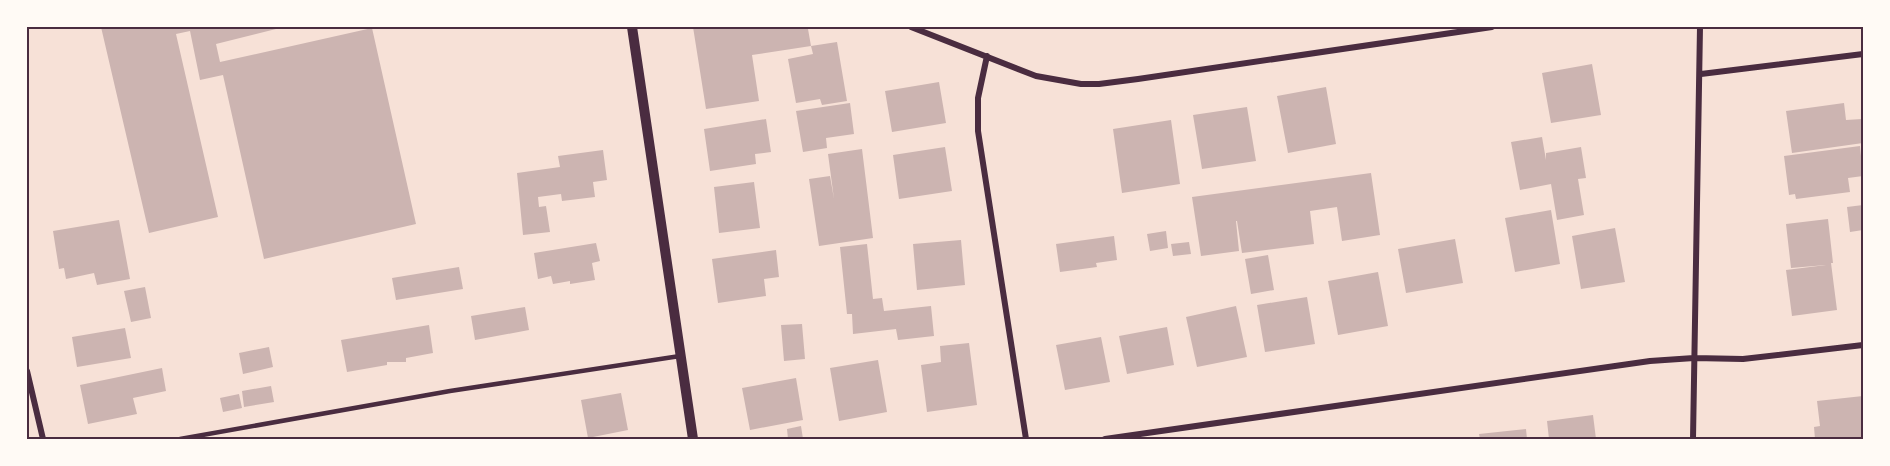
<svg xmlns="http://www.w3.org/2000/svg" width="1890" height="466" viewBox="0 0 1890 466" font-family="Inter,sans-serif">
<rect width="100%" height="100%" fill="#f7e1d7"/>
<path fill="#ccb4b1" d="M101,27H284L216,44L220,62L372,28L416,224L264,259L223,75L200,80L190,31L176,34L218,217L149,233Z
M693,27H748L749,29L763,27H795L808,29L811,46L752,55L759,101L706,109Z
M837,42L847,101L822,105L820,99L796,103L788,59L813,54L811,46Z
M1592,64L1601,115L1551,123L1542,73Z
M939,82L946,123L892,132L885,91Z
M1326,87L1336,144L1288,153L1277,96Z
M850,103L854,134L826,138L827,148L803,152L796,111Z
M1844,103L1846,120L1862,119L1863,143L1792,153L1786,111Z
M1247,107L1256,161L1202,169L1193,115Z
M766,119L771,152L755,154L756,164L710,171L704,129Z
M1171,120L1180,184L1122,193L1113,129Z
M1542,137L1546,160V153L1581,147L1586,178L1578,179L1584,215L1557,220L1551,184L1520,190L1511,142Z
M1860,146L1863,176L1848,178L1850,192L1796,199L1795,194L1789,195L1784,156Z
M945,147L952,191L899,199L893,155Z
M862,149L873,238L819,246L809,179L830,176L834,199L828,154Z
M603,150L607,180L593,182L595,197L562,201L561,194L538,197L539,207L546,206L550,232L523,235L517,173L560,167L558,156Z
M1371,173L1380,235L1342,241L1337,207L1310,211L1314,244L1242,253L1237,221H1236L1239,251L1201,256L1192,197Z
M754,182L760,228L719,233L714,187Z
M1863,205V230L1850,232L1847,207Z
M1551,210L1560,264L1515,272L1505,218Z
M1828,219L1833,263H1831L1837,310L1792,316L1786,270L1826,265L1791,268L1786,224Z
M119,220L130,279L97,285L94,273L66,279L64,268L59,269L53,231Z
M1615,228L1625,282L1581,289L1572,236Z
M1166,231L1168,248L1150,251L1147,234Z
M1114,236L1117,260L1096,263L1097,267L1060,272L1056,244Z
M1455,239L1463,283L1406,293L1398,249Z
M961,240L965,285L917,290L913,244Z
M1189,242L1191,254L1173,256L1171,244Z
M596,243L600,261L592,263L595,280L570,284V281L553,284L551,276L538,279L534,253Z
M867,244L873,299L882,298L884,311L931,306L934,336L898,340L896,329L853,334L852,314H847L840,247Z
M776,250L779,277L764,279L766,296L718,303L712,259Z
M1268,255L1274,290L1251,294L1245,259Z
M459,267L463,289L396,300L392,278Z
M1378,272L1388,326L1338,335L1328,281Z
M145,287L151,318L131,322L124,291Z
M1307,297L1315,344L1265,352L1257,305Z
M1236,306L1247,357L1197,367L1186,317Z
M525,307L529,330L475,340L471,316Z
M802,324L805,359L784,361L781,325Z
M429,325L433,353L406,358V362H387V365L347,372L341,340Z
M1167,327L1174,365L1127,374L1119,336Z
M125,328L131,358L77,367L72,337Z
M1101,337L1110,382L1065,390L1056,345Z
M969,343L977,405L927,412L921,365L941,362L940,346Z
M269,347L273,367L243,374L239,353Z
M878,360L887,412L839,421L830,368Z
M162,368L166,391L133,398L137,414L88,424L80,385Z
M796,378L803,420L750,430L742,388Z
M271,386L274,402L244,407L242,391Z
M621,393L628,430L588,438L581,400Z
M239,394L242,408L223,412L220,398Z
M1863,396V439H1815L1814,427L1820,426L1817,401Z
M1593,415L1596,439H1549L1547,421Z
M801,426L803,439H788L787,429Z
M1526,429L1527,439H1480L1479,434Z"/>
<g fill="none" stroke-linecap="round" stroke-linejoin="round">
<path stroke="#4a2c40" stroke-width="4.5" d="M180,439L450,391L680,356"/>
<path stroke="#4a2c40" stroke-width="6" d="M911,27L1036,76L1081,84H1099L1138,79L1492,27
M987,56L978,98V131L1026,439
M1701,74L1863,54
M27,371L43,439
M1105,439L1650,361L1694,358L1743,359L1863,345
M1693,439L1700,27"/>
<path stroke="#4a2c40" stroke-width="10" d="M632,27L693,439"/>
</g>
<rect width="1890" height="466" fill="none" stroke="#fffaf5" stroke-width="57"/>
<rect x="28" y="28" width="1834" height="410" fill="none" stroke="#4a2c40" stroke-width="2"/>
</svg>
